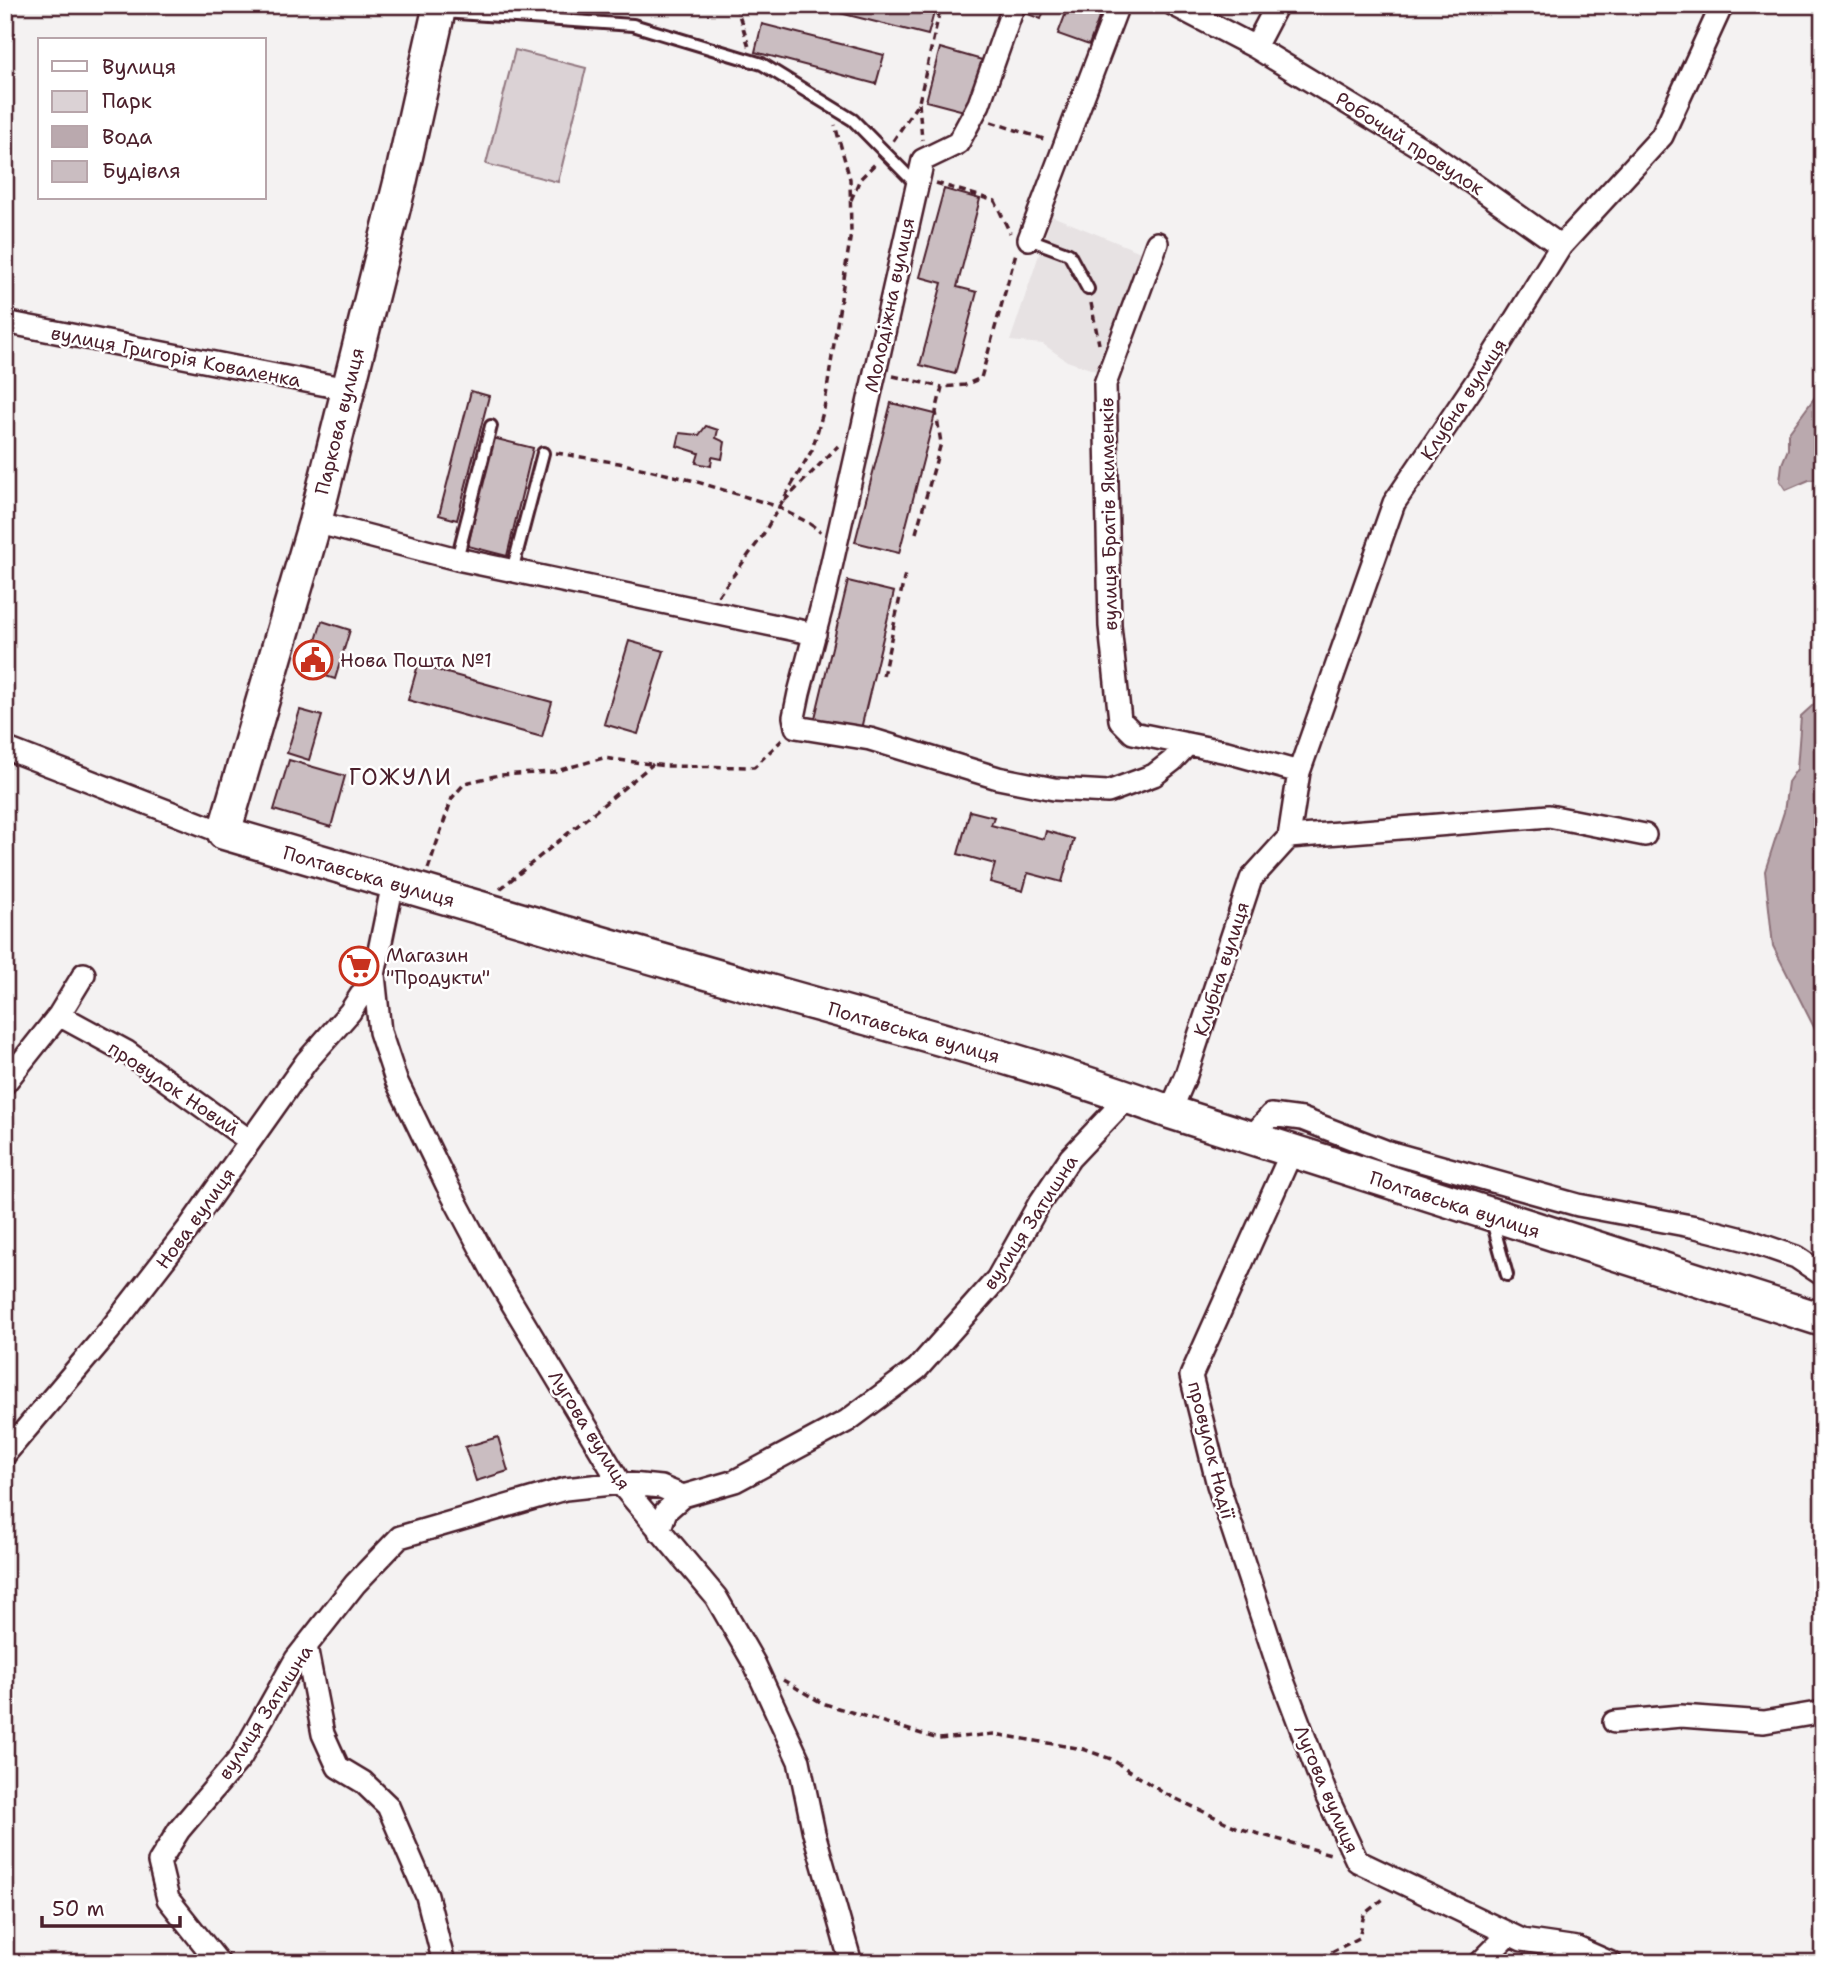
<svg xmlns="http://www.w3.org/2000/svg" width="1828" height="1968" viewBox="0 0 1828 1968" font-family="'Shantell Sans',sans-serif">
<rect width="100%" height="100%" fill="#f4f2f2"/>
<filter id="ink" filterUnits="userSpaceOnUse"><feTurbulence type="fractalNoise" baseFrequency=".0143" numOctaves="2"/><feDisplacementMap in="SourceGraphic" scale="14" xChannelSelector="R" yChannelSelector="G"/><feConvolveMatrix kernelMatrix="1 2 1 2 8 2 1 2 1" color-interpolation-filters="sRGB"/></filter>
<g filter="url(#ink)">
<path fill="#e7e2e3" d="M1052,216L1143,253L1099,372L1067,361L1043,344L1010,341Z"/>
<path fill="#dbd2d5" stroke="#927880" stroke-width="2" d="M515,50L586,68L558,182L486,164Z"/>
<path fill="#baa9ae" stroke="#8d727a" stroke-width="2" d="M1823,386V479L1809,480L1786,490L1780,481L1782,464L1788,449V434Z
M1823,696V1045L1773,946L1765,871L1784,812L1788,782L1797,769L1801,716Z"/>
<path fill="#cabdc1" stroke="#4a1f2b" stroke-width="2" d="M842,5H936L928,35L840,13Z
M1027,5H1046L1041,19L1025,13Z
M1079,7L1100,15L1089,45L1058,34L1067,10L1077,13Z
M762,24L884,55L876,84L755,52Z
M940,48L982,60L968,112L926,101Z
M944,189L980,199L957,287L977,292L955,374L920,365L942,283L920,277Z
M471,391L489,396L457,520L439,515Z
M891,403L935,414L899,553L855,542Z
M706,426L718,430L716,438L725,442L722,459L712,457L711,466L696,463L699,453L677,446L680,433L699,435Z
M493,438L533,448L507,556L468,546Z
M848,581L894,592L860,733L814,722Z
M322,621L350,630L335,679L307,670Z
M629,641L664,651L638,734L604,724Z
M418,665L552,702L542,737L408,700Z
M300,710L322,716L309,760L287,753Z
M289,760L345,776L331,827L274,810Z
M970,811L994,817L991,825L1044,839L1046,831L1074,839L1062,882L1028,873L1023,891L990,882L995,864L958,854Z
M349,958H369V974H349Z
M498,1437L508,1471L476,1481L465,1447Z"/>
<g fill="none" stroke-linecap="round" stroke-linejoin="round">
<defs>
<path id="lane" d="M443,12L633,25L762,64L853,120L916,184
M1029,239L1069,254L1088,289
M457,559L491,426
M512,571L543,453
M1492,1221L1507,1275"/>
<path id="street" d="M1014,5L979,104L958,143L923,160L824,598L799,693L794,717L796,727L870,739L998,778L1054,789L1108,792L1154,775L1172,761L1188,744
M1174,5L1255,47L1277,5
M1255,47L1428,152L1561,246
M1029,239L1118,5
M1157,243L1105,384L1110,626L1120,720L1133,733L1227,752L1299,772
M5,322L347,389
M315,522L457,559L815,634
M5,748L224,833
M1289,837L1549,816L1645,835
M393,883L374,975L380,1032L396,1080L447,1185L491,1268L620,1483L716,1597L754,1663L799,1761L814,1833L851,1963
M59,1015L127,1052L250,1141
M5,1083L59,1015L84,974
M1170,1112L1186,1075L1251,879L1289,837L1299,772L1394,503L1480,376L1561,246L1662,136L1722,5
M1251,1138L1271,1115L1302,1119L1385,1151L1578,1205L1696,1227L1747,1240L1796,1257L1823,1275
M1292,1151L1191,1376L1218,1485L1282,1678L1327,1797L1357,1861L1522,1940L1577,1948L1611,1963
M5,1454L109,1331L188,1229L306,1062L350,1012L374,975
M659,1531L666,1511L683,1496L735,1481L847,1421L917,1369L997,1279L1039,1204L1070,1158L1128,1097
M306,1646L323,1734L338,1767L363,1782L388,1806L427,1896L444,1963
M1614,1722L1681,1716L1764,1722L1823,1712
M219,1963L168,1899L159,1862L179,1830L241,1757L296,1659L355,1584L400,1537L565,1489L620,1483L661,1487L683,1496
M1480,1963L1509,1934"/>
<path id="secondary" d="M440,5L400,183L315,522L224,833C406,887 587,939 769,991C903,1029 1040,1064 1170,1112L1823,1320"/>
</defs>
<use href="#lane" stroke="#4a1f2b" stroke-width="16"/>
<use href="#street" stroke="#4a1f2b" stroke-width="26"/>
<use href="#secondary" stroke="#4a1f2b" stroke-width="37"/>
<path stroke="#4a1f2b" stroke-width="3.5" stroke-dasharray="7 5" stroke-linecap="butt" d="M736,5L749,47
M919,103L922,140
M991,122L1047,140
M893,141L919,102L941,5
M936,183L995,201L1010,233
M851,200L860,179L876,163
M1091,303L1099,344
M893,376L942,387
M556,453L619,463L691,480L779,507C794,518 806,518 820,532
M784,501L838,446
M779,507L812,450L824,409L851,233L850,179L835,125
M916,533L941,443L936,412L942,387L965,385L981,378L1016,253
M718,596L761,538L779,507
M883,676L905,574
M428,869L452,798L465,783L499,775L553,772L603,758L666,766L754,767L782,740
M500,889L653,764
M783,1680L822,1703L938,1739L994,1734L1083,1749L1111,1759L1162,1792L1238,1828L1334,1855
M1310,1963L1359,1938L1364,1914L1386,1897"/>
<use href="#lane" stroke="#fff" stroke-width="10"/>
<use href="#street" stroke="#fff" stroke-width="21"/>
<use href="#secondary" stroke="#fff" stroke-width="32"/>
</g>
</g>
<defs>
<symbol id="civic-ring" viewBox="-11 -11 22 22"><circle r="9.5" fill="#fff" stroke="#c8321e" stroke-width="1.5"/><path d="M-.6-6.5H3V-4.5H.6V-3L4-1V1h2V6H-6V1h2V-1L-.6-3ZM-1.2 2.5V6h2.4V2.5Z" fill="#c8321e"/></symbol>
<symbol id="supermarket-ring" viewBox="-11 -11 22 22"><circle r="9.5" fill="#fff" stroke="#c8321e" stroke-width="1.5"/><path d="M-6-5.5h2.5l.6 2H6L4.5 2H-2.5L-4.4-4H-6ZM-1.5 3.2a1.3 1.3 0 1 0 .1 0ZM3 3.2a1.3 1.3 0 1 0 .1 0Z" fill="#c8321e"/></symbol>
</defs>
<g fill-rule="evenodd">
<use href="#civic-ring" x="291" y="638" width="44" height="44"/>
<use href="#supermarket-ring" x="337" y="944" width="44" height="44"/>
</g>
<g text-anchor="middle" stroke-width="5" stroke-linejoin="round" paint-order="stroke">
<g font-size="19" fill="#4a1f2b" stroke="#fff">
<text transform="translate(1410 143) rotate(33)" y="7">Робочий провулок</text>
<text transform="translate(889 305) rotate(-78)" y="7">Молодіжна вулиця</text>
<text transform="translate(176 356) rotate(11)" y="7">вулиця Григорія Коваленка</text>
<text transform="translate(1463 399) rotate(-57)" y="7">Клубна вулиця</text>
<text transform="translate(339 421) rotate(-76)" y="7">Паркова вулиця</text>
<text transform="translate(1108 514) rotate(-91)" y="7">вулиця Братів Якименків</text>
<text transform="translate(369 876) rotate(16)" y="7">Полтавська вулиця</text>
<text transform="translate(1221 969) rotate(-72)" y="7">Клубна вулиця</text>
<text transform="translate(914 1032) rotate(16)" y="7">Полтавська вулиця</text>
<text transform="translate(174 1088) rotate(34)" y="7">провулок Новий</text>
<text transform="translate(1455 1204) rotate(18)" y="7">Полтавська вулиця</text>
<text transform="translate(195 1218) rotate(-54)" y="7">Нова вулиця</text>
<text transform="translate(1030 1222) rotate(-57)" y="7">вулиця Затишна</text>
<text transform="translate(590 1430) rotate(58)" y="7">Лугова вулиця</text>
<text transform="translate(1212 1450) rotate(76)" y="7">провулок Надії</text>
<text transform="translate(265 1712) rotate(-57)" y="7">вулиця Затишна</text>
<text transform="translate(1327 1789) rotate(67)" y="7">Лугова вулиця</text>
</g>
<g font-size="19" fill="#4a1f2b" stroke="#fff" text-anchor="start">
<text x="340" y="667">Нова Пошта №1</text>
<text x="386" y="962">Магазин<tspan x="386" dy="22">"Продукти"</tspan></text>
</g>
<g font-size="23" letter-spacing="2" fill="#4a1f2b" stroke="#fff">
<text x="401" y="785">ГОЖУЛИ</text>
</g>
</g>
<rect width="1828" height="1968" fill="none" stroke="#fff" stroke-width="28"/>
<rect x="14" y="14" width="1800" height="1940" fill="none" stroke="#4a1f2b" stroke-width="2.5" filter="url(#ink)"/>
<rect x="38" y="38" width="228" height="161" fill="#ffffff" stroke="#b7a5aa" stroke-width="2"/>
<rect x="52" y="61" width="35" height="10" fill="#ffffff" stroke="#b7a5aa" stroke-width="2"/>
<text x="102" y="74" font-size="21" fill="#4a1f2b">Вулиця</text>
<rect x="52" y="91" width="35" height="21" fill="#dbd2d5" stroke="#b7a5aa" stroke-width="2"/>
<text x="102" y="108" font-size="21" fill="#4a1f2b">Парк</text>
<rect x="52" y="126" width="35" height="21" fill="#baa9ae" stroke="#b7a5aa" stroke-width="2"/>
<text x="102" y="144" font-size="21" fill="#4a1f2b">Вода</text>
<rect x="52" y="161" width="35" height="21" fill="#cabdc1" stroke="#b7a5aa" stroke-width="2"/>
<text x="102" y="178" font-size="21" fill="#4a1f2b">Будівля</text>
<path d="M42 1916v10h138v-10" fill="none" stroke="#4a1f2b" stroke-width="3.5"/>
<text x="52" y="1916" font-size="21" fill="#4a1f2b" stroke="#ffffff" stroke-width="5" paint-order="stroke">50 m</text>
</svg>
